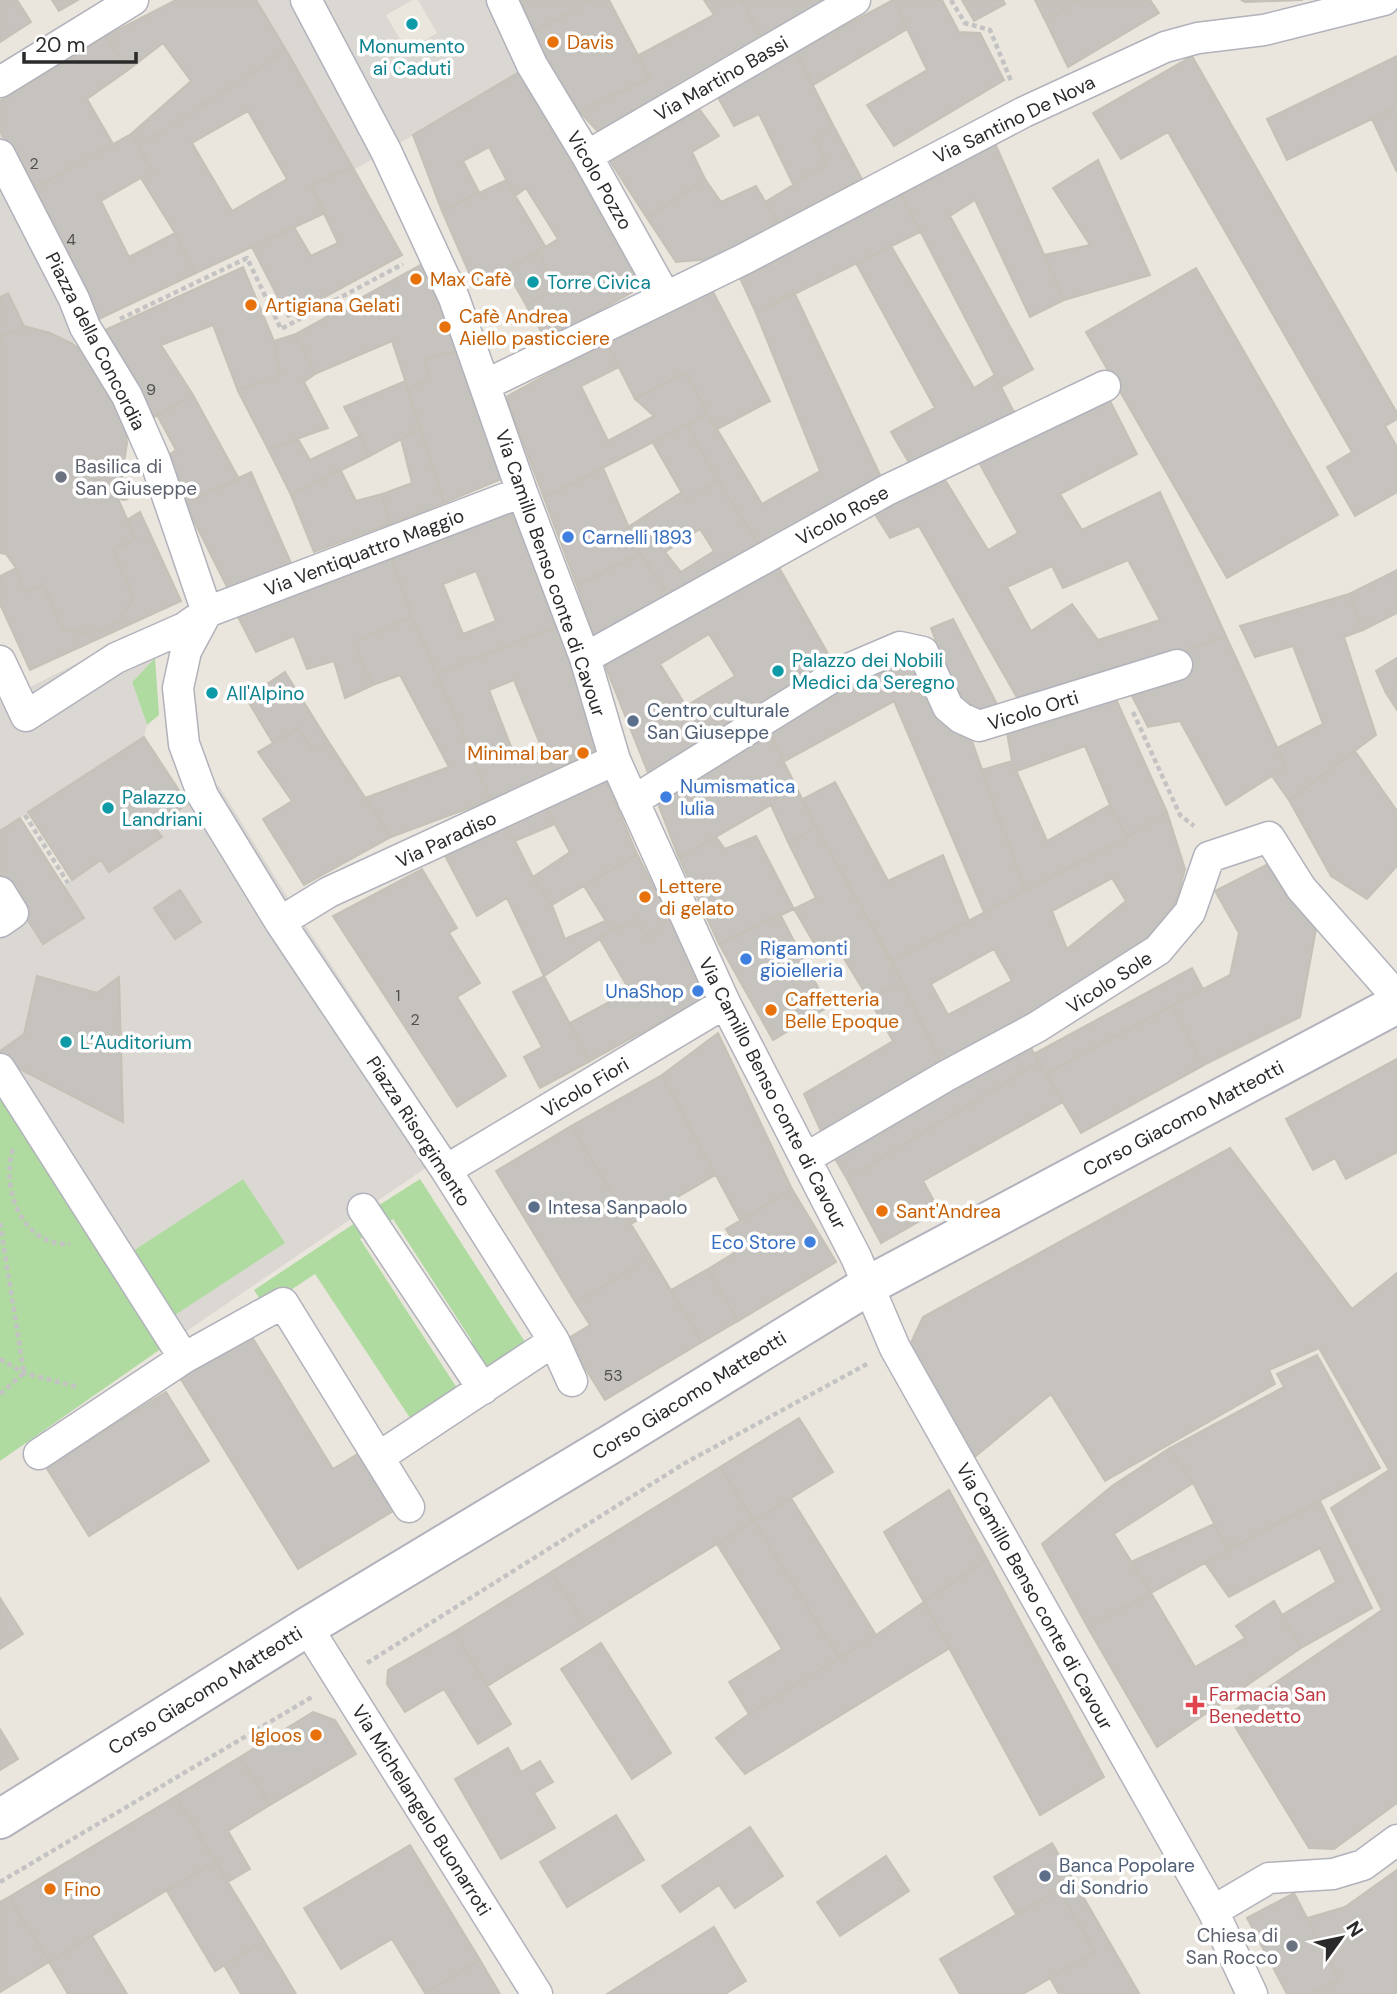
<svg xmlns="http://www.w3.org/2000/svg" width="1397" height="1994" viewBox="0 0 1397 1994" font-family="'DM Sans',sans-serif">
<rect width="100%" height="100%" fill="#eae6dd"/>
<path fill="#afdba0" d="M155,658L159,715L147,725L132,682Z
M0,1089L165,1346L0,1461Z
M243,1179L286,1243L175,1316L132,1251Z
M420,1179L527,1345L479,1377L460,1348L472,1341L393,1219L384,1225L373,1209Z
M361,1219L370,1232L360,1239L457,1388L410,1418L315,1274L265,1307L254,1290Z"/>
<path fill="#dbd8d3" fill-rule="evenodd" d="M256,0H413L386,15L407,51L437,33L418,0H521L544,58L354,170Z
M0,131L32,190L85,327L73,344L50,333L24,326L9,294L0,297Z
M184,610V628L132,682L147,725L144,737L0,831V702Z
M219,786L296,911L452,1150L165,1346L0,1059L123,1122L119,978L97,993L37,976L24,1034L0,1051V922L19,908L43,944L63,886L101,860L109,872L162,838L154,826ZM180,891L200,922L175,939L154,908ZM243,1179L285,1243L175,1315L133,1251Z"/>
<path fill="#c6c2bd" stroke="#c5c1b7" stroke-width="2" fill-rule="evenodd" d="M0,0H17L31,22L0,42Z
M52,0H78L59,11Z
M176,0H256L286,50L139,147L131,134L191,81L163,43L128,70L106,36Z
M521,0H592L534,32Z
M592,0H609L650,78L579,111L544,58L534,32Z
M704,0H741L763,39L601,135L579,111L650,78L639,55L714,15Z
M741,0H823L763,39Z
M893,0H942L959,32L980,33L1004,80L894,146L867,105L927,70Z
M893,0L907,29L813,85L796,52Z
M962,0H1003L1005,4L974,21Z
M1035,0H1079L1045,20Z
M1079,0H1150L1159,13L1068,67L1045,20Z
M1241,0H1303L1245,2Z
M106,36L128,70L87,99L113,144L32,190L0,131V101Z
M286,50L352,166L311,186L325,213L196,273L175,233L141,178L153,171L139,147ZM248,111L287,179L232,211L192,143Z
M796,52L833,125L814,137L827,164L793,184L759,114L734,126L715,92Z
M1192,56L1397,413V419L1385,426L1397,447V492L1355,516L1327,467L1352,452L1168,132L1121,159L1093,113Z
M1397,56V107L1287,160L1267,119Z
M521,71L645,285L546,340L526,305L557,287L537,252L558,239L526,188L515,196L489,147L463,161L479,192L442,211L413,135Z
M1397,107V172L1372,119Z
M700,110L719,136L692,152L705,179L647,218L610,161Z
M833,125L862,179L778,223L765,202L827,164L814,137Z
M131,134L153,171L101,201L129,257L175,233L196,273L97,320L32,190Z
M994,141L1064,300L1030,317L975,200L950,216L1033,369L1001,387L898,188Z
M1098,160L1150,275L1064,300L1044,255L1090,245L1053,188Z
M352,166L402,255L288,317L252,247L294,227L311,256L338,243L311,186Z
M705,179L721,202L756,186L778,223L723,258L676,262L647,218Z
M506,180L545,246L506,270L474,284L442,211Z
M898,188L920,232L756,313L739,276Z
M891,246L974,388L995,375L1017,418L912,468L891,432L935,408L856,263Z
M537,252L557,287L526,305L506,270Z
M426,262L459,351L425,359L429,378L408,389L392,341L315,374L296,334Z
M243,267L274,341L280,374L238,391L213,325L161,345L193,395L149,420L103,331Z
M1196,268L1338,515L1227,578L1086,332Z
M711,288L770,401L716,430L686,372L635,399L606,342Z
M794,292L882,479L759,544L718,481L687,425L708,414L762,504L820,471L756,313Z
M8,293L24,326L0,337V297Z
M24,326L50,333L73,344L90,357L124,413L127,443L121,483L115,492L136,539L113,549L134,598L118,622L104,629L88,633L63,630L43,584L26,592L16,568L6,554L0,553V337Z
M296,334L315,374L304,382L328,428L268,449L238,391L280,374L274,341Z
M606,342L619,367L581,386L608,441L654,416L635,399L686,372L708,414L544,498L506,397Z
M459,351L504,478L444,503L408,389L429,378L425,359Z
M405,381L420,429L370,456L344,407Z
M193,395L239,479L185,503L166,457L176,450L157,415Z
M1109,399L1137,454L1060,494L1082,530L1160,492L1226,636L1023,708L919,526L890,538L873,511L942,475L988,550L1018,533L977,459ZM1128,560L1160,620L1098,640L1072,604L1031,631L1007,587L1052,566L1063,588Z
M687,425L718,481L687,502L653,443Z
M420,429L444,503L390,524L382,494L412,483L401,439Z
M360,436L370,456L291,495L268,449L298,439L310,460Z
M603,468L640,553L577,586L544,498Z
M340,469L356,501L382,494L390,524L314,552L291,495Z
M251,472L291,563L228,589L185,503Z
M718,481L759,544L672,599L640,553L628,527L682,492L687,502ZM700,529L714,551L681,572L665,552Z
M118 494a6 6 0 1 1 12 0a6 6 0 1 1-12 0Z
M517,507L559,626L437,673L412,616L392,558ZM476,571L496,621L463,634L443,584Z
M140,512L181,601L30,670L0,604V576L16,568L26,592L43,584L63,630L88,633L104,629L118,622L134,598L113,549L136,539L127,520Z
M640,553L672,599L595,642L577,586Z
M392,558L412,616L353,643L373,685L345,698L334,661L307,669L294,636L256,652L237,615Z
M777,564L835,666L649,775L604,663ZM709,634L735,676L686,706L660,664Z
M1397,570V613L1363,630L1349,594Z
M1349,594L1363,630L1344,637L1376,735L1289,800L1272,776L1286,767L1277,748L1323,724L1293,646L1255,657L1240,626Z
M412,616L491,800L391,837L365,798L449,767L400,675L373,685L353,643Z
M953,619L1000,710L977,715L960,705L931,628Z
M559,626L603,758L491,800L437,673ZM514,680L543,751L517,762L489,690Z
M1226,636L1286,767L1226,805L1180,721L1148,727L1132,696L1189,673L1180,652Z
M1397,658V686L1386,693L1376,671Z
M894,660L919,666L967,727L1025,891L984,912L894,701L785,761L769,732Z
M285,672L328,741L314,751L298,728L273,743L246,698Z
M1397,686V710L1386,693Z
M1115,697L1167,812L1127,837L1110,805L1085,746L1017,771L1012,761L1006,727Z
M298,728L314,751L328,741L391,837L304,885L263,819L292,801L258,752Z
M769,732L816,827L789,844L771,805L679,858L655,796Z
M144,737L188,804L154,826L162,837L109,872L101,860L72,880L28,812Z
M1355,751L1397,811V866L1367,899L1331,876L1289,800Z
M1012,761L1047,841L1110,805L1127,837L1025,891L982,770Z
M606,780L637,854L552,905L533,877L570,852L546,808Z
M835,782L888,881L943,855L969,921L892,961L816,827L803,799Z
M546,808L555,824L515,841L507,825Z
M1167,812L1185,869L1170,926L1075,995L942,1065L892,961L1127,837ZM1112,878L1126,901L1067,949L1052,911ZM994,949L1012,981L948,1015L931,984Z
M20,818L84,918L43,944L0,877V831Z
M507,825L533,877L552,905L565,939L605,921L612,931L544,976L507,898L477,916L443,852Z
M816,827L901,980L870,1001L837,947L821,955L794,909L816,898L789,844Z
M756,836L794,909L719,944L679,858L716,837L725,849Z
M637,854L670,919L647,938L635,919L612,931L584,886Z
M1274,861L1316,929L1300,1017L1204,1065L1171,1006L1230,975L1239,933L1215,891Z
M422,869L457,928L449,933L480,983L457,997L506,1076L457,1107L333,916Z
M180,890L201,922L175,939L154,908Z
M780,914L828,1007L773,1040L719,944Z
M635,919L647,938L670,919L708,996L590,1061L570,1023L630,991L599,938Z
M1192,968L1203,989L1046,1074L1034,1054Z
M37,976L97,993L119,977L123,1122L0,1059V1051L24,1034Z
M544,976L590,1061L540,1088L524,1057L542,1047L513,992Z
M901,980L942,1065L821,1131L804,1094L893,1041L870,1001Z
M1171,1006L1204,1065L1081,1133L1046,1074Z
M718,1033L792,1189L740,1220L662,1075Z
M1027,1041L1039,1062L847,1179L833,1155Z
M1397,1059V1152L1346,1179L1335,1158L1313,1170L1286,1119Z
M1039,1062L1063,1102L923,1181L939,1210L881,1243L847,1179Z
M662,1075L715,1175L631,1224L571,1126Z
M571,1126L651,1257L576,1303L496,1171Z
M1230,1148L1352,1309L1397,1273V1803L1334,1849L1309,1848L1228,1715L1382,1610L1331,1508L1389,1470L1319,1348L1269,1370L1275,1384L1105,1481L1051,1394L971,1460L908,1349L923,1317Z
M792,1189L836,1262L738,1321L708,1269L739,1250L726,1229Z
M651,1257L702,1342L605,1400L567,1339L590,1325L576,1303Z
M708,1269L738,1321L702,1342L671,1290Z
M249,1332L333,1469L359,1453L395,1510L298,1569L179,1376Z
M1317,1355L1380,1468L1228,1550L1193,1483L1170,1448L1284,1387L1277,1374Z
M166,1392L209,1461L89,1536L46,1467Z
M799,1418L833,1472L754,1521L720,1467Z
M1170,1448L1193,1483L1114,1534L1151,1593L1088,1628L1042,1544L1112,1486Z
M720,1467L754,1521L585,1626L551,1572Z
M949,1490L987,1559L924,1602L884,1532Z
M791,1498L876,1635L839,1658L754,1521Z
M1320,1501L1372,1608L1301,1648L1282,1615L1336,1582L1320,1548L1229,1597L1205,1563Z
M754,1521L839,1658L749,1714L729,1682L782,1649L717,1544Z
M1214,1524L1228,1550L1151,1593L1131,1562Z
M987,1559L1104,1777L1040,1815L924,1602Z
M551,1572L585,1626L487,1686L454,1632Z
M1151,1593L1195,1667L1245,1638L1236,1626L1274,1601L1301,1648L1157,1747L1088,1628Z
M0,1598L23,1634L0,1649Z
M924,1602L950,1648L745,1774L716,1738L749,1714L876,1635Z
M454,1632L511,1724L478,1744L444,1689L405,1712L387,1684L388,1670Z
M601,1643L671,1753L632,1779L561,1669Z
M313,1712L335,1720L356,1754L270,1805L240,1757Z
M0,1729L18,1759L0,1770Z
M508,1748L521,1772L540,1761L553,1782L534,1793L555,1828L501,1859L455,1779Z
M240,1757L270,1805L228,1831L250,1869L228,1882L176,1796Z
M176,1796L215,1861L49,1962L9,1897Z
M616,1815L644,1860L567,1907L540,1862Z
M750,1827L783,1876L735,1908L719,1885L680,1912L662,1886Z
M1052,1843L1139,1993L1138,1994H1059L1050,1978L1095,1952L1059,1890L1016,1914L994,1877Z
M410,1845L480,1960L425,1993L392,1939L341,1969L304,1908Z
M886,1856L909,1891L840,1936L817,1902Z
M215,1861L264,1941L215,1971L167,1891Z
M1397,1870V1994H1310L1339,1979L1307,1918L1345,1907Z
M1059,1890L1095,1952L1023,1994H960L940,1959Z
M1294,1893L1339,1979L1310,1994H1287L1247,1918Z
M9,1897L49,1962L0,1992V1902Z
M714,1927L746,1981L725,1994H607Z
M92,1936L127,1994H68L49,1962Z
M264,1941L296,1994H241L224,1965Z
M480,1960L500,1994H425V1993Z"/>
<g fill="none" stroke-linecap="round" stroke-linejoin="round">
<defs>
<path id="street" d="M306,0L386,151L454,298L522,492L585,658L615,760L725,1003L856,1257L895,1348L1213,1911L1252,1994
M502,0L532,65L587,156L665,296
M0,82L133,0
M0,155L74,299L85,327L127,396L155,460L207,612
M587,156L855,0
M485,385L744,259L1024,112L1165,47L1198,38L1264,30L1384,0
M207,612L186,651L178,688L184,744L203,796L280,922L446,1170L554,1341L572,1381
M585,658L887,490L1105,386
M0,661L26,716L116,658L184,628L207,612L522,492
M633,801L839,673L900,647L923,652L948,707L961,718L979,726L1177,665
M0,892L13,913L0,922
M280,922L329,892L615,760
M0,1069L184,1358L283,1303L409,1507
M806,1158L946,1076L1037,1027L1158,950L1190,912L1209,857L1269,837L1301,888L1397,997
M446,1170L725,1003
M363,1209L483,1389
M39,1454L184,1358
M379,1457L554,1341
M307,1627L537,1994
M1213,1911L1269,1878L1333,1874L1363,1865L1397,1840"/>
<path id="secondary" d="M0,1819L307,1627L611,1444L869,1285L1397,1004"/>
</defs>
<use href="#street" stroke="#b1b2bc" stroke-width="33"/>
<use href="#secondary" stroke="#b1b2bc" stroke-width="42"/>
<path stroke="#c3c3c3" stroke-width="4.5" stroke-dasharray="5 3.5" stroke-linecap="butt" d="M951,0L965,23L990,30L1011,81
M120,319L247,258L281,329L403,264
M1133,712L1180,815L1194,826
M25,815L68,883
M13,1149C0,1189 23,1247 70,1244
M0,1223L24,1373L0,1394
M0,1359L24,1373L78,1387
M367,1663L685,1463L867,1364
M0,1882L312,1697"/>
<use href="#street" stroke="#fff" stroke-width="30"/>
<use href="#secondary" stroke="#fff" stroke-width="38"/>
</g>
<g fill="#0f9aa8" stroke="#fff" stroke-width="2.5">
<circle cx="412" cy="24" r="7"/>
<circle cx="533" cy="282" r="7"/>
<circle cx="778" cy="671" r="7"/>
<circle cx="212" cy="693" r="7"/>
<circle cx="108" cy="808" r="7"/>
<circle cx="66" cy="1042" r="7"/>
</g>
<g fill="#e8710a" stroke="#fff" stroke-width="2.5">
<circle cx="553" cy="42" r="7"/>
<circle cx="416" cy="279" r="7"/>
<circle cx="251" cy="305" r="7"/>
<circle cx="445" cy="327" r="7"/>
<circle cx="583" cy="753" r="7"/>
<circle cx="645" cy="897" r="7"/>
<circle cx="771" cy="1010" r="7"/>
<circle cx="882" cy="1211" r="7"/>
<circle cx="316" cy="1735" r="7"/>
<circle cx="50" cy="1889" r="7"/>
</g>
<g fill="#6b7280" stroke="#fff" stroke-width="2.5">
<circle cx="61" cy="477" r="7"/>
<circle cx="1292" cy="1946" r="7"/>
</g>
<g fill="#3f7fe0" stroke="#fff" stroke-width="2.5">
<circle cx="568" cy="537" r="7"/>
<circle cx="666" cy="797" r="7"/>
<circle cx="746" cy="959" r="7"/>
<circle cx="698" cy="991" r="7"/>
<circle cx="810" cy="1242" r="7"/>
</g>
<g fill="#5c6f8a" stroke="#fff" stroke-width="2.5">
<circle cx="633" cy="721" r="7"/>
<circle cx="534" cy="1207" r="7"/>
<circle cx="1045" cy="1876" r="7"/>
</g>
<path fill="#e0444e" stroke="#fff" stroke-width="2.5" d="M1191.5 1694.5h7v7h7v7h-7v7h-7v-7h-7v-7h7z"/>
<g text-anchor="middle" stroke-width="7" stroke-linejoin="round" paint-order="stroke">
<g font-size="16" fill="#51504f">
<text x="34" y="169">2</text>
<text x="71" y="245">4</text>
<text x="151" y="395">9</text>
<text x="398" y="1001">1</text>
<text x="415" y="1025">2</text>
<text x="613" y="1381">53</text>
</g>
<g font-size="19" fill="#c56008" stroke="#fff" text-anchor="start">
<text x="567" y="49">Davis</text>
<text x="430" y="286">Max Cafè</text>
<text x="265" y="312">Artigiana Gelati</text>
<text x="459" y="323">Cafè Andrea<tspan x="459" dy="22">Aiello pasticciere</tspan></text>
<text x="569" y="760" text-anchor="end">Minimal bar</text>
<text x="659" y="893">Lettere<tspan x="659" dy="22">di gelato</tspan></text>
<text x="785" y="1006">Caffetteria<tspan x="785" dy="22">Belle Epoque</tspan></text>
<text x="896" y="1218">Sant'Andrea</text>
<text x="302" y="1742" text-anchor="end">Igloos</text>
<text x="64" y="1896">Fino</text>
</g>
<g font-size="19" fill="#0d838f" stroke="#fff" text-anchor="start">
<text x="412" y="53" text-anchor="middle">Monumento<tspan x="412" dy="22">ai Caduti</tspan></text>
<text x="547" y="289">Torre Civica</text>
<text x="792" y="667">Palazzo dei Nobili<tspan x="792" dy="22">Medici da Seregno</tspan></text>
<text x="226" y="700">All'Alpino</text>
<text x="122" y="804">Palazzo<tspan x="122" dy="22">Landriani</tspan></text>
<text x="80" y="1049">L’Auditorium</text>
</g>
<g font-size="19" fill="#2a2a2a" stroke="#fff">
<text transform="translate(721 78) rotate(-30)" y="7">Via Martino Bassi</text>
<text transform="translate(1014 119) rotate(-26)" y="7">Via Santino De Nova</text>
<text transform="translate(600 180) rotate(60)" y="7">Vicolo Pozzo</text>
<text transform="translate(96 341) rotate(63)" y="7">Piazza della Concordia</text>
<text transform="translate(842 515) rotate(-29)" y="7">Vicolo Rose</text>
<text transform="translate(364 552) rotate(-21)" y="7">Via Ventiquattro Maggio</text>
<text transform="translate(551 573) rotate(71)" y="7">Via Camillo Benso conte di Cavour</text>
<text transform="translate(1033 710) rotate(-17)" y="7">Vicolo Orti</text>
<text transform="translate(446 839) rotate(-25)" y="7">Via Paradiso</text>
<text transform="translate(1109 982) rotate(-33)" y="7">Vicolo Sole</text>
<text transform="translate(585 1087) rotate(-31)" y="7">Vicolo Fiori</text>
<text transform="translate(773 1093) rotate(63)" y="7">Via Camillo Benso conte di Cavour</text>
<text transform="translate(1183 1118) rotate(-28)" y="7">Corso Giacomo Matteotti</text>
<text transform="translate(419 1131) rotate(57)" y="7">Piazza Risorgimento</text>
<text transform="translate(689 1395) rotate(-32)" y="7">Corso Giacomo Matteotti</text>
<text transform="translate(1035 1596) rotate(61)" y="7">Via Camillo Benso conte di Cavour</text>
<text transform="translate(205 1690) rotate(-32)" y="7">Corso Giacomo Matteotti</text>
<text transform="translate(422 1810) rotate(58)" y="7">Via Michelangelo Buonarroti</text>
</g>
<g font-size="19" fill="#5b616d" stroke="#fff" text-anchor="start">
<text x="75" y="473">Basilica di<tspan x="75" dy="22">San Giuseppe</tspan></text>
<text x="1278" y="1942" text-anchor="end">Chiesa di<tspan x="1278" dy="22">San Rocco</tspan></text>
</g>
<g font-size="19" fill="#366cbe" stroke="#fff" text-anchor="start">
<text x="582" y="544">Carnelli 1893</text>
<text x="680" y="793">Numismatica<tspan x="680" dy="22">Iulia</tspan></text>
<text x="760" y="955">Rigamonti<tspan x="760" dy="22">gioielleria</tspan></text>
<text x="684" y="998" text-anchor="end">UnaShop</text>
<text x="796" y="1249" text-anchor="end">Eco Store</text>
</g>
<g font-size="19" fill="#4e5e75" stroke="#fff" text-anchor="start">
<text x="647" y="717">Centro culturale<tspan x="647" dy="22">San Giuseppe</tspan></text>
<text x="548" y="1214">Intesa Sanpaolo</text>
<text x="1059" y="1872">Banca Popolare<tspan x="1059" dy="22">di Sondrio</tspan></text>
</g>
<g font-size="19" fill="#be3a42" stroke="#fff" text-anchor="start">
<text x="1209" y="1701">Farmacia San<tspan x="1209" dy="22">Benedetto</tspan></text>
</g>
</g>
<g transform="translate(1341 1938) rotate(57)" stroke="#ffffff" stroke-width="5" paint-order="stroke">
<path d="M0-5L12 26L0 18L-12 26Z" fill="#2a2a2a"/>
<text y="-10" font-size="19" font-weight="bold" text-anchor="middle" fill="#2a2a2a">N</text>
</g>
<path d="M24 52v10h112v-10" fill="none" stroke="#2a2a2a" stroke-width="3.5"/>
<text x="35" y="52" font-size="21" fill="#2a2a2a" stroke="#ffffff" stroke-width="5" paint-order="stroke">20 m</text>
</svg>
